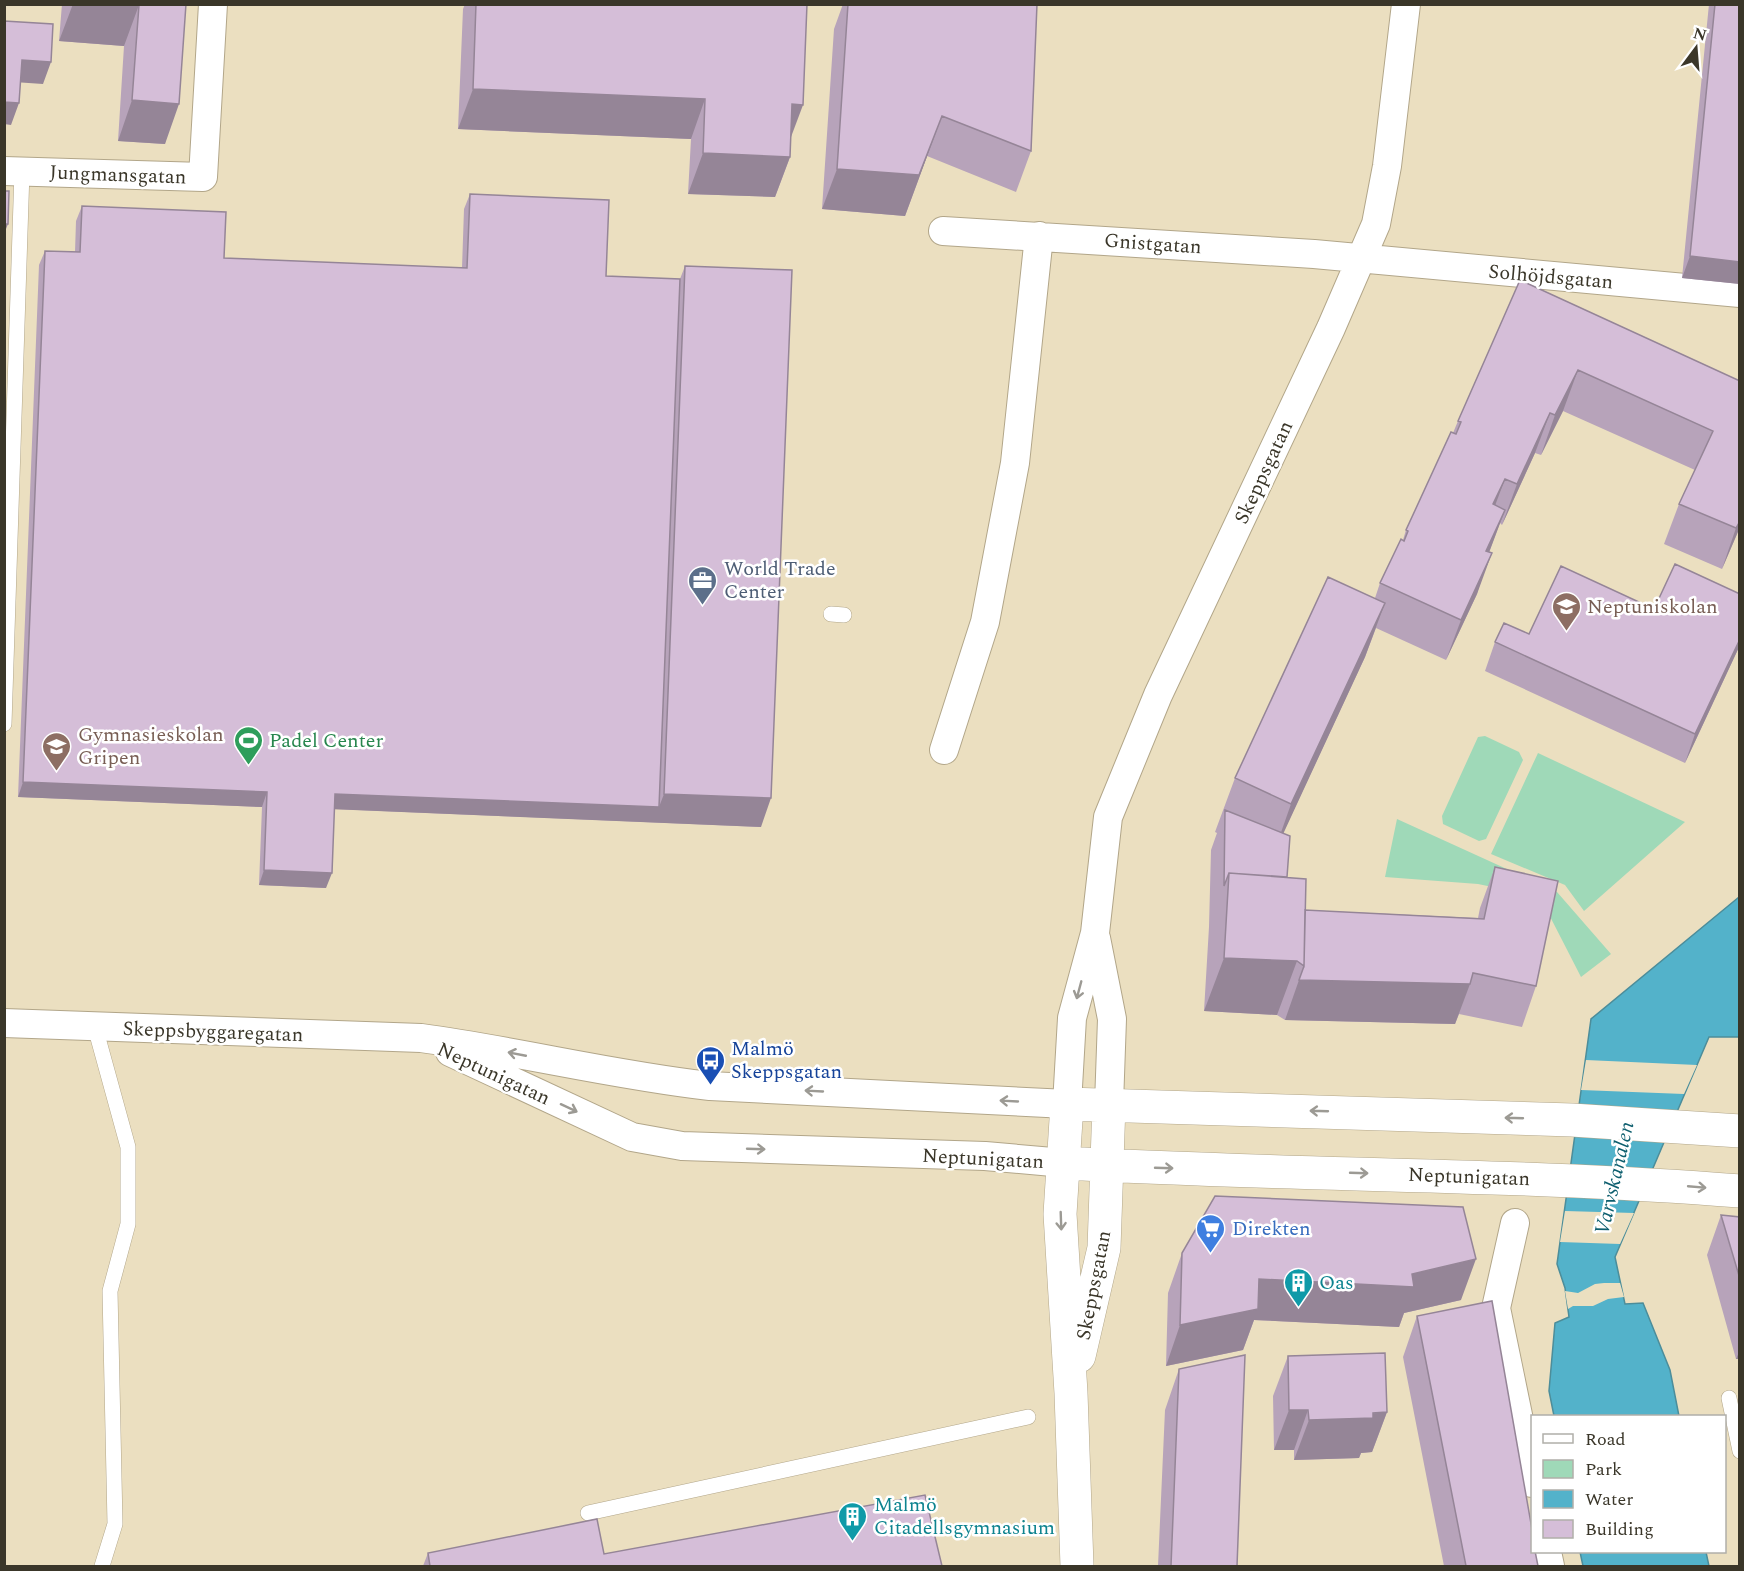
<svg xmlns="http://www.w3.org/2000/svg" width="1744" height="1571" viewBox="0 0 1744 1571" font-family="Spectral,serif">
<rect width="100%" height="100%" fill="#ebdfc0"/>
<path fill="#9fd9b8" d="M1485,736L1519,752L1523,760L1486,839L1479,841L1443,824L1442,816L1478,737Z
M1538,753L1685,822L1584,911L1565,885L1491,854Z
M1397,819L1557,892L1611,954L1581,977L1540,897L1478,884L1385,877Z"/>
<path fill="#53b2ca" stroke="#4c8d9a" stroke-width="1.5" d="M1739,897V1037H1709L1615,1257L1625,1304L1643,1303L1670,1370L1679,1416H1554L1549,1391L1555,1323L1569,1317L1565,1288L1557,1264L1591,1019Z
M1580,1552H1706L1709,1566H1583Z"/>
<path fill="#ebdfc0" d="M1586,1060L1697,1065L1684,1094L1581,1090Z
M1565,1211L1634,1213L1620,1244L1560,1242Z
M1604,1283H1620L1624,1297L1608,1299L1593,1306H1573L1568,1309L1565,1291L1578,1293L1595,1284Z"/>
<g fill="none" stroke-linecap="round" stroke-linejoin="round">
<defs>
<path id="service" d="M831,614L844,615
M4,724L22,171
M95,1027L128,1147V1224L110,1291L115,1524L102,1566
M1729,1398L1740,1451
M588,1513L1028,1417"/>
<path id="minor" d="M4,171L203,177L213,4
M943,231L1314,254L1740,293
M944,750L985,622L1015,463L1039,236
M1096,938L1112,1019L1109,1104
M4,1023L421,1038C518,1051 612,1075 710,1086L1067,1104L1072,1018L1095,933L1108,817L1158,695L1331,328L1376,224L1387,166L1406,4
M450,1052L632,1137L682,1146L985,1156L1064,1163
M1515,1223L1496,1308L1532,1483
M1547,1552L1550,1566"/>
<path id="tertiary" d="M1064,1163C1289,1176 1515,1173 1740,1191
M1079,1356L1104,1248L1109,1104
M1077,1566L1071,1393L1060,1214L1067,1104L1572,1120L1740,1131"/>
</defs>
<use href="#service" stroke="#b2a689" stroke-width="16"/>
<use href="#minor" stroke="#b2a689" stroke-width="30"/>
<use href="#tertiary" stroke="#b2a689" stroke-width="34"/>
<use href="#service" stroke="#fff" stroke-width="15"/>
<use href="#minor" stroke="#fff" stroke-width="28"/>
<use href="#tertiary" stroke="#fff" stroke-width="33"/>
</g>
<path fill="#b7a3ba" d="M62,4H186L165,144L118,141L124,46L59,41Z
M465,4H807L790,139V157L775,197L688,194L691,139L458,129L463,9Z
M843,4H1037L1031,151L1016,192L927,156L905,216L822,209L834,29Z
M1709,4H1740V284L1682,278Z
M470,194L606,276L680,279L685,266L761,827L334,809L326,888L259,885L262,807L18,797L39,265L45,251L75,252L76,221L82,206L224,258L462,268L464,209Z
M1520,280L1740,381V527L1722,569L1664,544L1679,504L1695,470L1563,411L1541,455L1535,453L1502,525L1500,523L1489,552L1477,594L1446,660L1376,628L1365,657L1283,833L1287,877L1305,910L1478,918L1480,908L1495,867L1536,986L1522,1027L1459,1014L1455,1024L1285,1020L1277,1015L1204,1011L1209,927L1211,850L1217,833L1215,832L1235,778L1375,598L1380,583L1403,540L1406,530L1453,433L1458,421Z
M1740,594V645L1685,763L1485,671L1495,642L1529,634L1654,609Z
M1721,1215L1740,1217V1359H1736L1707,1255Z
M1182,1253L1461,1300L1404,1313L1399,1327L1254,1320L1243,1350L1166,1366L1168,1293Z
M1417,1316L1538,1566H1444L1403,1357Z
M1288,1356L1387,1412L1372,1452L1361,1453L1359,1458L1294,1460V1450H1274L1273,1396Z
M1179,1369L1237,1566H1158L1165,1410Z
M428,1553L604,1554L942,1566H423Z"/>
<path fill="#958597" d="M73,4H129L139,5L124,46L59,41Z
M22,60L51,62L43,84L14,82Z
M473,89L705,99L691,139L458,129Z
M132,100L179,104L165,144L118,141Z
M4,102L19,103L11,125L4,124Z
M792,104L803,105L788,145Z
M942,116L905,216L822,209L837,169Z
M703,153L790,157L775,197L688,194Z
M4,224H8L4,234Z
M1690,256L1740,262V284L1682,278Z
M1578,370L1563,411L1541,455L1555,415Z
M1550,413L1535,453L1502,525L1517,484Z
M1505,479L1490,519L1493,504Z
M1505,510L1490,550L1471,591L1486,551Z
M1740,521V527L1722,569L1736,528Z
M1492,553L1477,594L1446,660L1461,620Z
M1385,603L1365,657L1272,858L1291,804Z
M1740,639V645L1685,763L1695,734Z
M23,782L267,792L262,807L18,797Z
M335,794L659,807L664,794L771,798L761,827L329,809Z
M264,870L332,873L326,888L259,885Z
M1224,958L1297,961L1277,1015L1204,1011Z
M1299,980L1470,984L1455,1024L1285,1020Z
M1476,1259L1461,1300L1404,1313L1399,1327L1254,1320L1243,1350L1166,1366L1180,1325L1259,1279L1412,1274Z
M1740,1350V1359H1736Z
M1289,1410H1308L1294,1450H1274Z
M1387,1412L1372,1452L1361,1453L1359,1458L1294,1460L1309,1420Z"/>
<path fill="#d5bed8" stroke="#958597" stroke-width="1.5" d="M129,4H186L179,104L132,100L139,5Z
M476,4H807L803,105L792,104L790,157L703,153L705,99L473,89Z
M848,4H1037L1031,151L942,116L919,175L837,169Z
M1715,4H1740V262L1690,256Z
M4,21L53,24L51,62L22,60L19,103L4,102Z
M4,191H9L8,224H4Z
M470,194L609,200L606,276L680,279L659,807L335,794L332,873L264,870L267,792L23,782L45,251L80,252L82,206L226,212L224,258L467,268Z
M685,266L792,270L771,798L664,794Z
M1520,280L1740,381V521L1736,528L1679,504L1713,431L1578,370L1555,415L1550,413L1517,484L1505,479L1493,504L1505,510L1486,551L1492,553L1461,620L1380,583L1401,539L1404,541L1408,531L1406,530L1451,432L1456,434L1461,422L1458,421Z
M1675,564L1740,594V639L1695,734L1495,642L1504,623L1529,634L1561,566L1654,609Z
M1328,577L1385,603L1291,804L1235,778Z
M1225,810L1290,836L1287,877L1229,873L1224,886Z
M1495,867L1558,881L1536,986L1473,973L1470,984L1299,980L1304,966L1305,910L1484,919Z
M1229,873L1306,879L1304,966L1297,961L1224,958Z
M1215,1196L1463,1207L1476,1259L1412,1274L1414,1287L1259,1279L1258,1309L1180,1325L1182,1253Z
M1721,1215L1740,1217V1279Z
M1492,1301L1533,1535V1551H1535L1538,1566H1466L1417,1316Z
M1385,1353L1387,1412L1373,1413V1418L1309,1420L1308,1410H1289L1288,1356Z
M1245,1355L1237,1566H1171L1179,1369Z
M925,1495L942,1566H430L428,1553L597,1519L604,1554Z"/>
<defs><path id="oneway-shaft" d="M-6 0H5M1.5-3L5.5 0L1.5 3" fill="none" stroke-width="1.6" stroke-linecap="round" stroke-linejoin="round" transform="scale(1.5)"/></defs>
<g stroke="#9c9a94">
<use href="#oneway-shaft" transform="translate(1079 990) rotate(105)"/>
<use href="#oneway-shaft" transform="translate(517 1054) rotate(-169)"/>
<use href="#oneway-shaft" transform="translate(814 1091) rotate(-177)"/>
<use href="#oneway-shaft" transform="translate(1009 1101) rotate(-177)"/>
<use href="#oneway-shaft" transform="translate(569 1108) rotate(25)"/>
<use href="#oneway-shaft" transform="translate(1319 1111) rotate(-178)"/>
<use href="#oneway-shaft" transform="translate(1514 1118) rotate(-178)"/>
<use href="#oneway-shaft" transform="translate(756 1149) rotate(2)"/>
<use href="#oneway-shaft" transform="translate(1164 1168) rotate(2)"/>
<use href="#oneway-shaft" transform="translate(1359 1173) rotate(2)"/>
<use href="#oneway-shaft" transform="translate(1697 1187) rotate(5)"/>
<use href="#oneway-shaft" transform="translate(1061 1221) rotate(88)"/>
</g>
<defs>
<symbol id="office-pin" viewBox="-11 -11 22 30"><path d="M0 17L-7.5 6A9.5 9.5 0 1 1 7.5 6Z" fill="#5c6f8a" stroke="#fff"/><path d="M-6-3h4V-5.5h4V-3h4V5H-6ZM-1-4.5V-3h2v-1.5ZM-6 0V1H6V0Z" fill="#fff"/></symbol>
<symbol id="school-pin" viewBox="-11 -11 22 30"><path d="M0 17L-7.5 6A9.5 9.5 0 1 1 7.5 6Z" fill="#8d6e63" stroke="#fff"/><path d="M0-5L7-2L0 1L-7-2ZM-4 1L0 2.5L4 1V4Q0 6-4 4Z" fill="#fff"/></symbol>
<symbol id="stadium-pin" viewBox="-11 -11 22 30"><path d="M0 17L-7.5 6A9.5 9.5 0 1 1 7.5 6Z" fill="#2e9e5b" stroke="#fff"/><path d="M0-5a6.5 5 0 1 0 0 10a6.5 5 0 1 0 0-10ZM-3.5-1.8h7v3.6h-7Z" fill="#fff"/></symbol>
<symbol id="bus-pin" viewBox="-11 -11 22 30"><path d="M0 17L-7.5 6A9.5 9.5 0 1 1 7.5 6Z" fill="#1a4fb4" stroke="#fff"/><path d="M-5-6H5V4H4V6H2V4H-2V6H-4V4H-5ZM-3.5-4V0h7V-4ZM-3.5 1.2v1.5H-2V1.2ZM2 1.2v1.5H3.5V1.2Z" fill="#fff"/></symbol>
<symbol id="supermarket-pin" viewBox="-11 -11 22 30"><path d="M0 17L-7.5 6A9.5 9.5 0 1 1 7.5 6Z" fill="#3f7fe0" stroke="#fff"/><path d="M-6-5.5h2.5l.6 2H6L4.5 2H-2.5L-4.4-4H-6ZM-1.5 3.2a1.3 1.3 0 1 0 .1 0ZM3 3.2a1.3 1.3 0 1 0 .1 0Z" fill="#fff"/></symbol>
<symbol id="building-pin" viewBox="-11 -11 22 30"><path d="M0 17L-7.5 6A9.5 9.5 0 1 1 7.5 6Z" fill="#0f9aa8" stroke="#fff"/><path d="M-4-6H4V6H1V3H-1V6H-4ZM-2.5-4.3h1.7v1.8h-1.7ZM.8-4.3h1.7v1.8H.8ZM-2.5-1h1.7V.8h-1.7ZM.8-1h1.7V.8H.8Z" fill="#fff"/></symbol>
</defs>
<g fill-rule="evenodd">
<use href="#office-pin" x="686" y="564" width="33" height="45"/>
<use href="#school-pin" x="1550" y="590" width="33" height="45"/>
<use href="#stadium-pin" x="232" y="724" width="33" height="45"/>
<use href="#school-pin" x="40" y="730" width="33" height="45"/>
<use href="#bus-pin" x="694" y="1044" width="33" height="45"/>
<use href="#supermarket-pin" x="1194" y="1212" width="33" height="45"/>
<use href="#building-pin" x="1282" y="1266" width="33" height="45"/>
<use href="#building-pin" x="836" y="1500" width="33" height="45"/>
</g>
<g text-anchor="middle" stroke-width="5" stroke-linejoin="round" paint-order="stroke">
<g font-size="20" fill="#3a3629" stroke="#fff">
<text transform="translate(118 174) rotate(2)" y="7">Jungmansgatan</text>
<text transform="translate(1153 243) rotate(4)" y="7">Gnistgatan</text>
<text transform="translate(1551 276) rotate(5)" y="7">Solhöjdsgatan</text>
<text transform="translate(1263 472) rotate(-65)" y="7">Skeppsgatan</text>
<text transform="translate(213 1031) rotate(2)" y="7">Skeppsbyggaregatan</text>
<text transform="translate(494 1073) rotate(25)" y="7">Neptunigatan</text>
<text transform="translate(983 1158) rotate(3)" y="7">Neptunigatan</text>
<text transform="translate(1469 1176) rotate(2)" y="7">Neptunigatan</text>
<text transform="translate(1093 1285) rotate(-79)" y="7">Skeppsgatan</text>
</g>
<g font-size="20" fill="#4e5e75" stroke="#fff" text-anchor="start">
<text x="724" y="575">World Trade<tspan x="724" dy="23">Center</tspan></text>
</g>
<g font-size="20" fill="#785e54" stroke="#fff" text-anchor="start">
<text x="1587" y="613">Neptuniskolan</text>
<text x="78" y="741">Gymnasieskolan<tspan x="78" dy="23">Gripen</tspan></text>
</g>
<g font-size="20" fill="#27864d" stroke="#fff" text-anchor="start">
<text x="269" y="747">Padel Center</text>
</g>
<g font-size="20" fill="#164399" stroke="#fff" text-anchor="start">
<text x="731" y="1055">Malmö<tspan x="731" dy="23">Skeppsgatan</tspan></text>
</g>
<g font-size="20" fill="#366cbe" stroke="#fff" text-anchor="start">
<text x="1232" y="1235">Direkten</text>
</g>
<g font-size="20" fill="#0d838f" stroke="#fff" text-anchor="start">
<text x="1319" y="1289">Oas</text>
<text x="874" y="1511">Malmö<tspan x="874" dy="23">Citadellsgymnasium</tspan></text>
</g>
<g font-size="21" font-style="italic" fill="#0d5e6e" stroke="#fff">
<text transform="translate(1614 1178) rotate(-77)" y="7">Varvskanalen</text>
</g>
</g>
<rect width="1744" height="1571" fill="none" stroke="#3a3629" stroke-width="12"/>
<rect x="1531" y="1415" width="195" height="138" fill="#ffffff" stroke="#b0afa9" stroke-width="1.5"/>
<rect x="1543" y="1434" width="30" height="9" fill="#ffffff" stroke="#b0afa9" stroke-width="1.5"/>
<text x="1585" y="1445" font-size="18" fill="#3a3629">Road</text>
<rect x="1543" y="1460" width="30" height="18" fill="#9fd9b8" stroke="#b0afa9" stroke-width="1.5"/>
<text x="1585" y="1475" font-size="18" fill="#3a3629">Park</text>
<rect x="1543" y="1490" width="30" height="18" fill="#53b2ca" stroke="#b0afa9" stroke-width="1.5"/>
<text x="1585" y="1505" font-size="18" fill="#3a3629">Water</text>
<rect x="1543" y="1520" width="30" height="18" fill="#d5bed8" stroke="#b0afa9" stroke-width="1.5"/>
<text x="1585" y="1535" font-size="18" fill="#3a3629">Building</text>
<g transform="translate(1696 48) rotate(16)" stroke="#ffffff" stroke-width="4.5" paint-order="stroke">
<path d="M0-4.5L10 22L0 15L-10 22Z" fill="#3a3629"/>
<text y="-9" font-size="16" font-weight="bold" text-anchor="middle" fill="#3a3629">N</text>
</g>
</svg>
